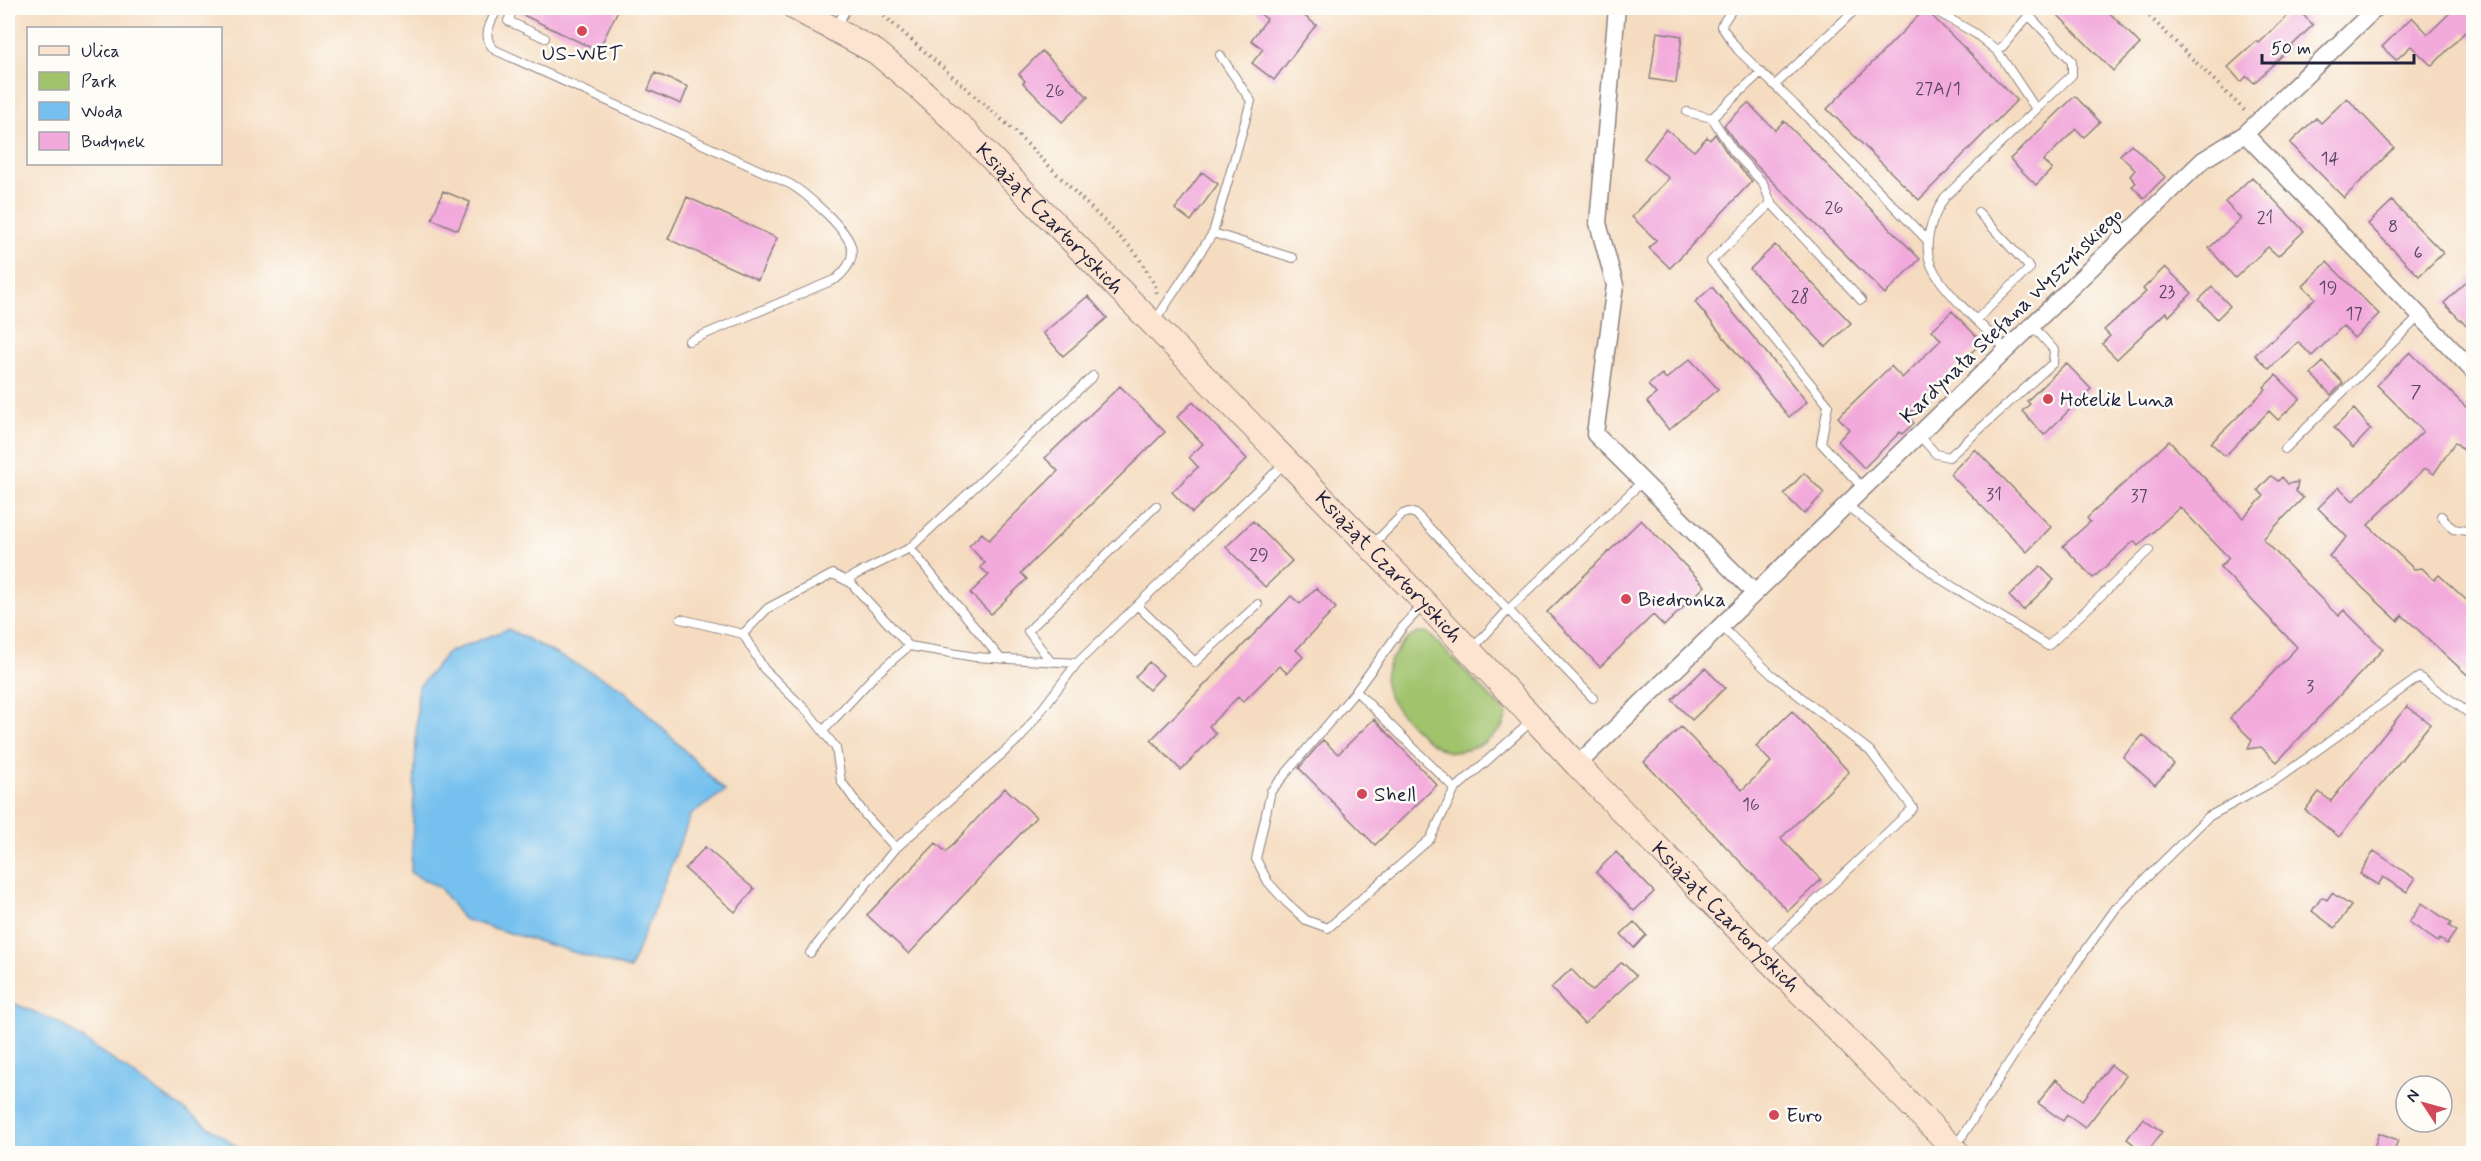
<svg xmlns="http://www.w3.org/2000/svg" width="2481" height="1161" viewBox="0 0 2481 1161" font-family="Mynerve,sans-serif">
<rect width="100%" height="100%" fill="#fdfcf7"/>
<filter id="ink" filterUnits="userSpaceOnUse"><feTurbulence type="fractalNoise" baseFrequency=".0167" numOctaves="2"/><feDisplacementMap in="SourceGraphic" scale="12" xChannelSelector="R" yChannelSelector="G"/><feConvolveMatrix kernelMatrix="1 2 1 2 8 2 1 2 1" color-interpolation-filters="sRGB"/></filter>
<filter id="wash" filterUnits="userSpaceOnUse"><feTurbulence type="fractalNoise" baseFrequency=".008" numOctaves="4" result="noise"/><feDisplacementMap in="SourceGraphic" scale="24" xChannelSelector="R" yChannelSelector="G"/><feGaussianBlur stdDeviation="1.35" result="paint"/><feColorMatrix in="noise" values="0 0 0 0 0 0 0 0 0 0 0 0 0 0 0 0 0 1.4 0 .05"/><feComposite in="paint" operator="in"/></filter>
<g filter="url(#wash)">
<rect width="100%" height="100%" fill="#f5dcc0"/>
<path fill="#a0c36c" stroke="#617254" stroke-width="1.5" d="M1423,632L1428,633L1507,714C1503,729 1498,734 1485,742C1473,749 1460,754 1446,751C1429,746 1389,706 1386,688C1383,677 1388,662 1395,654C1403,642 1409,635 1423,632Z"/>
<path fill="#75c0ee" stroke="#4c7194" stroke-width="1.5" d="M508,629L622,688L725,791L691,815L630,969L463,919L440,888L411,873L418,688L447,653Z
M8,1001L58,1022L246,1153H8Z"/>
<g id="blocks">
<path fill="#f2a9db" d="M520,8H619L598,51L519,13Z
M1252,8H1294L1316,25L1274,80L1252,63L1263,49L1251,40L1267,19Z
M2051,8H2105L2140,44L2113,71Z
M2296,8L2313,25L2254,83L2247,76L2241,82L2228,67L2257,41L2259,43Z
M2455,8H2474V41L2465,32L2432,66L2411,46L2396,60L2382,47L2412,17L2428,34Z
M1925,9L2017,100L1919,200L1827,109Z
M1657,32L1682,36L1676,83L1650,79Z
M1042,51L1088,97L1062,122L1023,83L1025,81L1019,74Z
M655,73L688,87L681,104L648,90Z
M2075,96L2100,122L2084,137L2076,129L2043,161L2052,169L2036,185L2010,159Z
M2347,98L2394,148L2344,198L2290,143L2316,118L2321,123Z
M1748,103L1775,130L1784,121L1920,259L1885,294L1739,148L1724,125Z
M1666,129L1694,151L1707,137L1710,140L1715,134L1729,156L1752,181L1670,268L1649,248L1656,240L1632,217L1669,178L1644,158Z
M2131,144L2165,177L2144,198L2132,186L2136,183L2130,176L2135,170L2120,155Z
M1202,172L1218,184L1191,221L1175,209Z
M2252,177L2304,231L2278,256L2268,247L2235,278L2209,248L2241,219L2225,202Z
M443,191L470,202L458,230L432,219Z
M687,197L777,238L758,280L668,239Z
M2392,201L2443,253L2419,276L2368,224Z
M1775,245L1851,323L1826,347L1750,269Z
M2327,262L2379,314L2354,338L2343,326L2312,356L2298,342L2269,369L2255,355L2270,341L2271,342L2315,298L2303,286Z
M2165,267L2192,293L2169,316L2166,312L2117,359L2102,344L2110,336L2104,330L2146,292L2143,289Z
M2474,275V334L2444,303Z
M1712,287L1807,402L1789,417L1695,302Z
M2212,287L2230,306L2217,319L2199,300Z
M1088,296L1107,318L1063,356L1043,333Z
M1952,311L1982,342L1907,416L1914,423L1902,434L1900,432L1864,468L1838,441L1849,429L1838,417L1891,366L1902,378L1941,340L1932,330Z
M2410,352L2474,415V460L2455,442L2434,474L2425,468L2368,525L2414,569L2422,568L2434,580L2439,575L2474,607V681L2402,615L2398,621L2329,556L2347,537L2318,508L2339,487L2353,501L2423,431L2377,385Z
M1690,359L1718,389L1669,430L1647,402L1656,394L1648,385L1662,374L1666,379Z
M2323,362L2343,383L2331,395L2311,374Z
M2066,363L2091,389L2044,435L2022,411L2030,404L2027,401Z
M2276,375L2300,399L2278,420L2269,411L2225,456L2211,443L2266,389L2264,387Z
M1120,386L1165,432L1021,573L1027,579L991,614L970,593L989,575L980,567L985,563L969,546L982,533L989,540L1058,471L1045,458Z
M1193,402L1247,459L1192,513L1172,492L1198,467L1189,457L1203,444L1177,417Z
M2354,409L2371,429L2353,448L2334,428Z
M2169,441L2243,518L2264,496L2258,490L2271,476L2278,481L2282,477L2288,484L2298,482L2296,491L2303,498L2263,539L2332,610L2339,615L2344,610L2383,649L2277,762L2261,747L2248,749L2252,740L2230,718L2297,647L2220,567L2229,558L2180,507L2138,546L2134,541L2093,578L2063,546L2090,522L2087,518Z
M1975,449L2051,527L2027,552L1950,474Z
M1804,473L1824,493L1804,514L1784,494Z
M1641,520L1705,586L1664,626L1653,615L1600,667L1547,612Z
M1253,521L1292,561L1265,587L1226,547Z
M2040,566L2054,580L2023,610L2009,596Z
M1316,588L1336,608L1296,650L1303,657L1287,673L1279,666L1243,702L1238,697L1209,726L1216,734L1181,770L1151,740L1291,596L1300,604Z
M1149,662L1163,675L1149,690L1135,677Z
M1705,668L1725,688L1692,720L1672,700Z
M2407,706L2430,724L2339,837L2305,810L2319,792L2331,801Z
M1792,711L1849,772L1781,838L1821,880L1788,911L1644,762L1681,727L1742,790L1771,762L1756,746Z
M1374,719L1437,785L1375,845L1299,768L1323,740L1338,754Z
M2143,735L2174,764L2155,785L2123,757Z
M1005,788L1036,817L909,954L867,915L936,843L946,852Z
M705,847L754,889L735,912L685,869Z
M2374,851L2415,879L2407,892L2383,877L2378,885L2360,874Z
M1616,852L1654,892L1634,911L1596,872Z
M2332,893L2351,906L2335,928L2312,911L2322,897L2327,900Z
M2422,903L2451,923L2449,926L2456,931L2447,944L2440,939L2438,942L2409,922Z
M1634,922L1646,935L1634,948L1621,934Z
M1622,962L1636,976L1584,1024L1551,988L1571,969L1592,991Z
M2111,1065L2126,1076L2085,1128L2067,1115L2063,1121L2038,1103L2056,1079L2083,1100Z
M2143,1118L2162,1132L2146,1154L2127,1139Z
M2379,1133L2398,1140L2393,1154H2372Z"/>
</g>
</g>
<g filter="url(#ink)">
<use href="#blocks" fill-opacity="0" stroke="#8c7f7e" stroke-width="1.5"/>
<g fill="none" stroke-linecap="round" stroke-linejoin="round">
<defs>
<path id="service" d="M498,8C491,22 480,37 495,50L790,184C806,193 817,205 830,217C851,239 864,255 836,279L689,341
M514,8L508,21L545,38
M1733,8L1721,26L1738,50L1794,104L1928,241
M1931,8L1976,34L1998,52
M2029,15L1998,52L2036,109
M835,28L847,8
M1775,85L1857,8
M1687,112L1712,118L1761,72
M1712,118L1734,152L1763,183L1771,203
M1213,233L1293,258
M1861,300L1771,203L1711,261L1828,405L1821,443L1863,488
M1977,319L2030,268L1978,212
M1155,321L1213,233L1251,101L1220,55
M2007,350C1985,328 1944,293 1932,267C1921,243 1933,216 1945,197L2072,75V61L2022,8
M1919,435L1936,454L1949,457L2053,363L2054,350L2032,325
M2285,449L2420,316
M1847,505L1939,578L2048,646L2149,550
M2441,516L2453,529L2474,532
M1373,544L1403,514L1409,512L1416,514L1593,698
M910,548L1000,658
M845,580L910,548L1093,376
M1424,604L1402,628L1356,691L1271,791L1256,859L1268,882L1286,902L1306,920L1328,928L1430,839L1455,789L1533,720
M1137,605L1195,662L1258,604
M681,619L743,634
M1721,626L1771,674L1870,751L1913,808L1762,952
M1472,649L1509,609L1643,481
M1051,662L1028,631L1156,506
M1077,663L1021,737L896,848L866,816L841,781L836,748L808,712L764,669L743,634L768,608L833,574L851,583L909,646L975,657L1077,663L1286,462
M1356,691L1455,789
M823,731L874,676L909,646
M810,953L896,848
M1956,1146L2038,1017L2116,908L2208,817L2276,780L2419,677L2474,717"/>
<path id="minor" d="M1617,8L1598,223L1615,285L1595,434L1755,593
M2245,134L2376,8
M1577,765L2203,160L2245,134L2474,372"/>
<g id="secondary">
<path id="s1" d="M795,8L876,52L918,87L958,124L1425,603L1577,765L1959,1154"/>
</g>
</defs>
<use href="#service" stroke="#8c7f7e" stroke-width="10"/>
<use href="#minor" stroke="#8c7f7e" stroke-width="19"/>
<use href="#secondary" stroke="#8c7f7e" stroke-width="26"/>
<path stroke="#8c7f7e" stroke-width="4" stroke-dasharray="1.5 4.5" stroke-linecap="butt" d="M875,8L1009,126L1136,253L1155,285L1157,293
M2141,8L2245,111"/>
<use href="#service" stroke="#fff" stroke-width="8"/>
<use href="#minor" stroke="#fff" stroke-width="16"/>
<use href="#secondary" stroke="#fde4d0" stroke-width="24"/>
</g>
</g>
<g fill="#d1495b" stroke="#fdfcf7" stroke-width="2">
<circle cx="582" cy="31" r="6"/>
<circle cx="2048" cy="399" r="6"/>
<circle cx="1626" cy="599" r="6"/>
<circle cx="1362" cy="794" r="6"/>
<circle cx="1774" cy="1115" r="6"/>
</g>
<g text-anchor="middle" stroke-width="5" stroke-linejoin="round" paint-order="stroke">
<g font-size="18" fill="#564463">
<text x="1938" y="94">27A/1</text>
<text x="1055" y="96">26</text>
<text x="2330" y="164">14</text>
<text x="1834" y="213">26</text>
<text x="2265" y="223">21</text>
<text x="2393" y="232">8</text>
<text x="2418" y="258">6</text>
<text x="2328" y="293">19</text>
<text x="2167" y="297">23</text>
<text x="1800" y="302">28</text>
<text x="2354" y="319">17</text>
<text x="2416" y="397">7</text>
<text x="1994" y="500">31</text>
<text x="2139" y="501">37</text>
<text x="1259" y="560">29</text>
<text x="2310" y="692">3</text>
<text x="1751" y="810">16</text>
</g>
<g font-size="21" fill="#22223b" stroke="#fdfcf7" text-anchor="start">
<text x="582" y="60" text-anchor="middle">US-WET</text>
<text x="2060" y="406">Hotelik Luna</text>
<text x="1638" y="606">Biedronka</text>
<text x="1374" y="801">Shell</text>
<text x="1786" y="1122">Euro</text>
</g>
<g font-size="21" fill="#22223b" stroke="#fdfcf7">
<text dy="7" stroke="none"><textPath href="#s1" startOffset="333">Książąt Czartoryskich</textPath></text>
<text transform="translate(2011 315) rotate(-44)" y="7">Kardynała Stefana Wyszyńskiego</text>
<text dy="7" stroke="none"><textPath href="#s1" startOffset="819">Książąt Czartoryskich</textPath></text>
<text dy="7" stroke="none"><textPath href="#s1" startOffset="1305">Książąt Czartoryskich</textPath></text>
</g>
</g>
<rect width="2481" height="1161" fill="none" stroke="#fdfcf7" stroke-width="30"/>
<rect x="27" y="27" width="195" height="138" fill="#fdfcf7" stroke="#a5a5ac" stroke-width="1.5"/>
<rect x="39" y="46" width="30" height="9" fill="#fde4d0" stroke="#a5a5ac" stroke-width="1.5"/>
<text x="81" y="57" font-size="18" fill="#22223b">Ulica</text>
<rect x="39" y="72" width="30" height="18" fill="#a0c36c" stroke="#a5a5ac" stroke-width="1.5"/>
<text x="81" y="87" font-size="18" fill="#22223b">Park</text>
<rect x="39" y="102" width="30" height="18" fill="#75c0ee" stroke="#a5a5ac" stroke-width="1.5"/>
<text x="81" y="117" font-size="18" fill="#22223b">Woda</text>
<rect x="39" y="132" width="30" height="18" fill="#f2a9db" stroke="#a5a5ac" stroke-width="1.5"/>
<text x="81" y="147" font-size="18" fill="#22223b">Budynek</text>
<g transform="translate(2424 1104) rotate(306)"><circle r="28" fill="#fdfcf7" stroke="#a5a5ac" stroke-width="1.5"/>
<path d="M0-4.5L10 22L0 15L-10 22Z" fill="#d1495b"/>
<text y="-9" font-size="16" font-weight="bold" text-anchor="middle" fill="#22223b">N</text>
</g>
<path d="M2262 54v9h152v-9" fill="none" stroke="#22223b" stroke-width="3"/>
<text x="2271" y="54" font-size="18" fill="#22223b" stroke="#fdfcf7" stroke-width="4.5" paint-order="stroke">50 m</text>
</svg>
